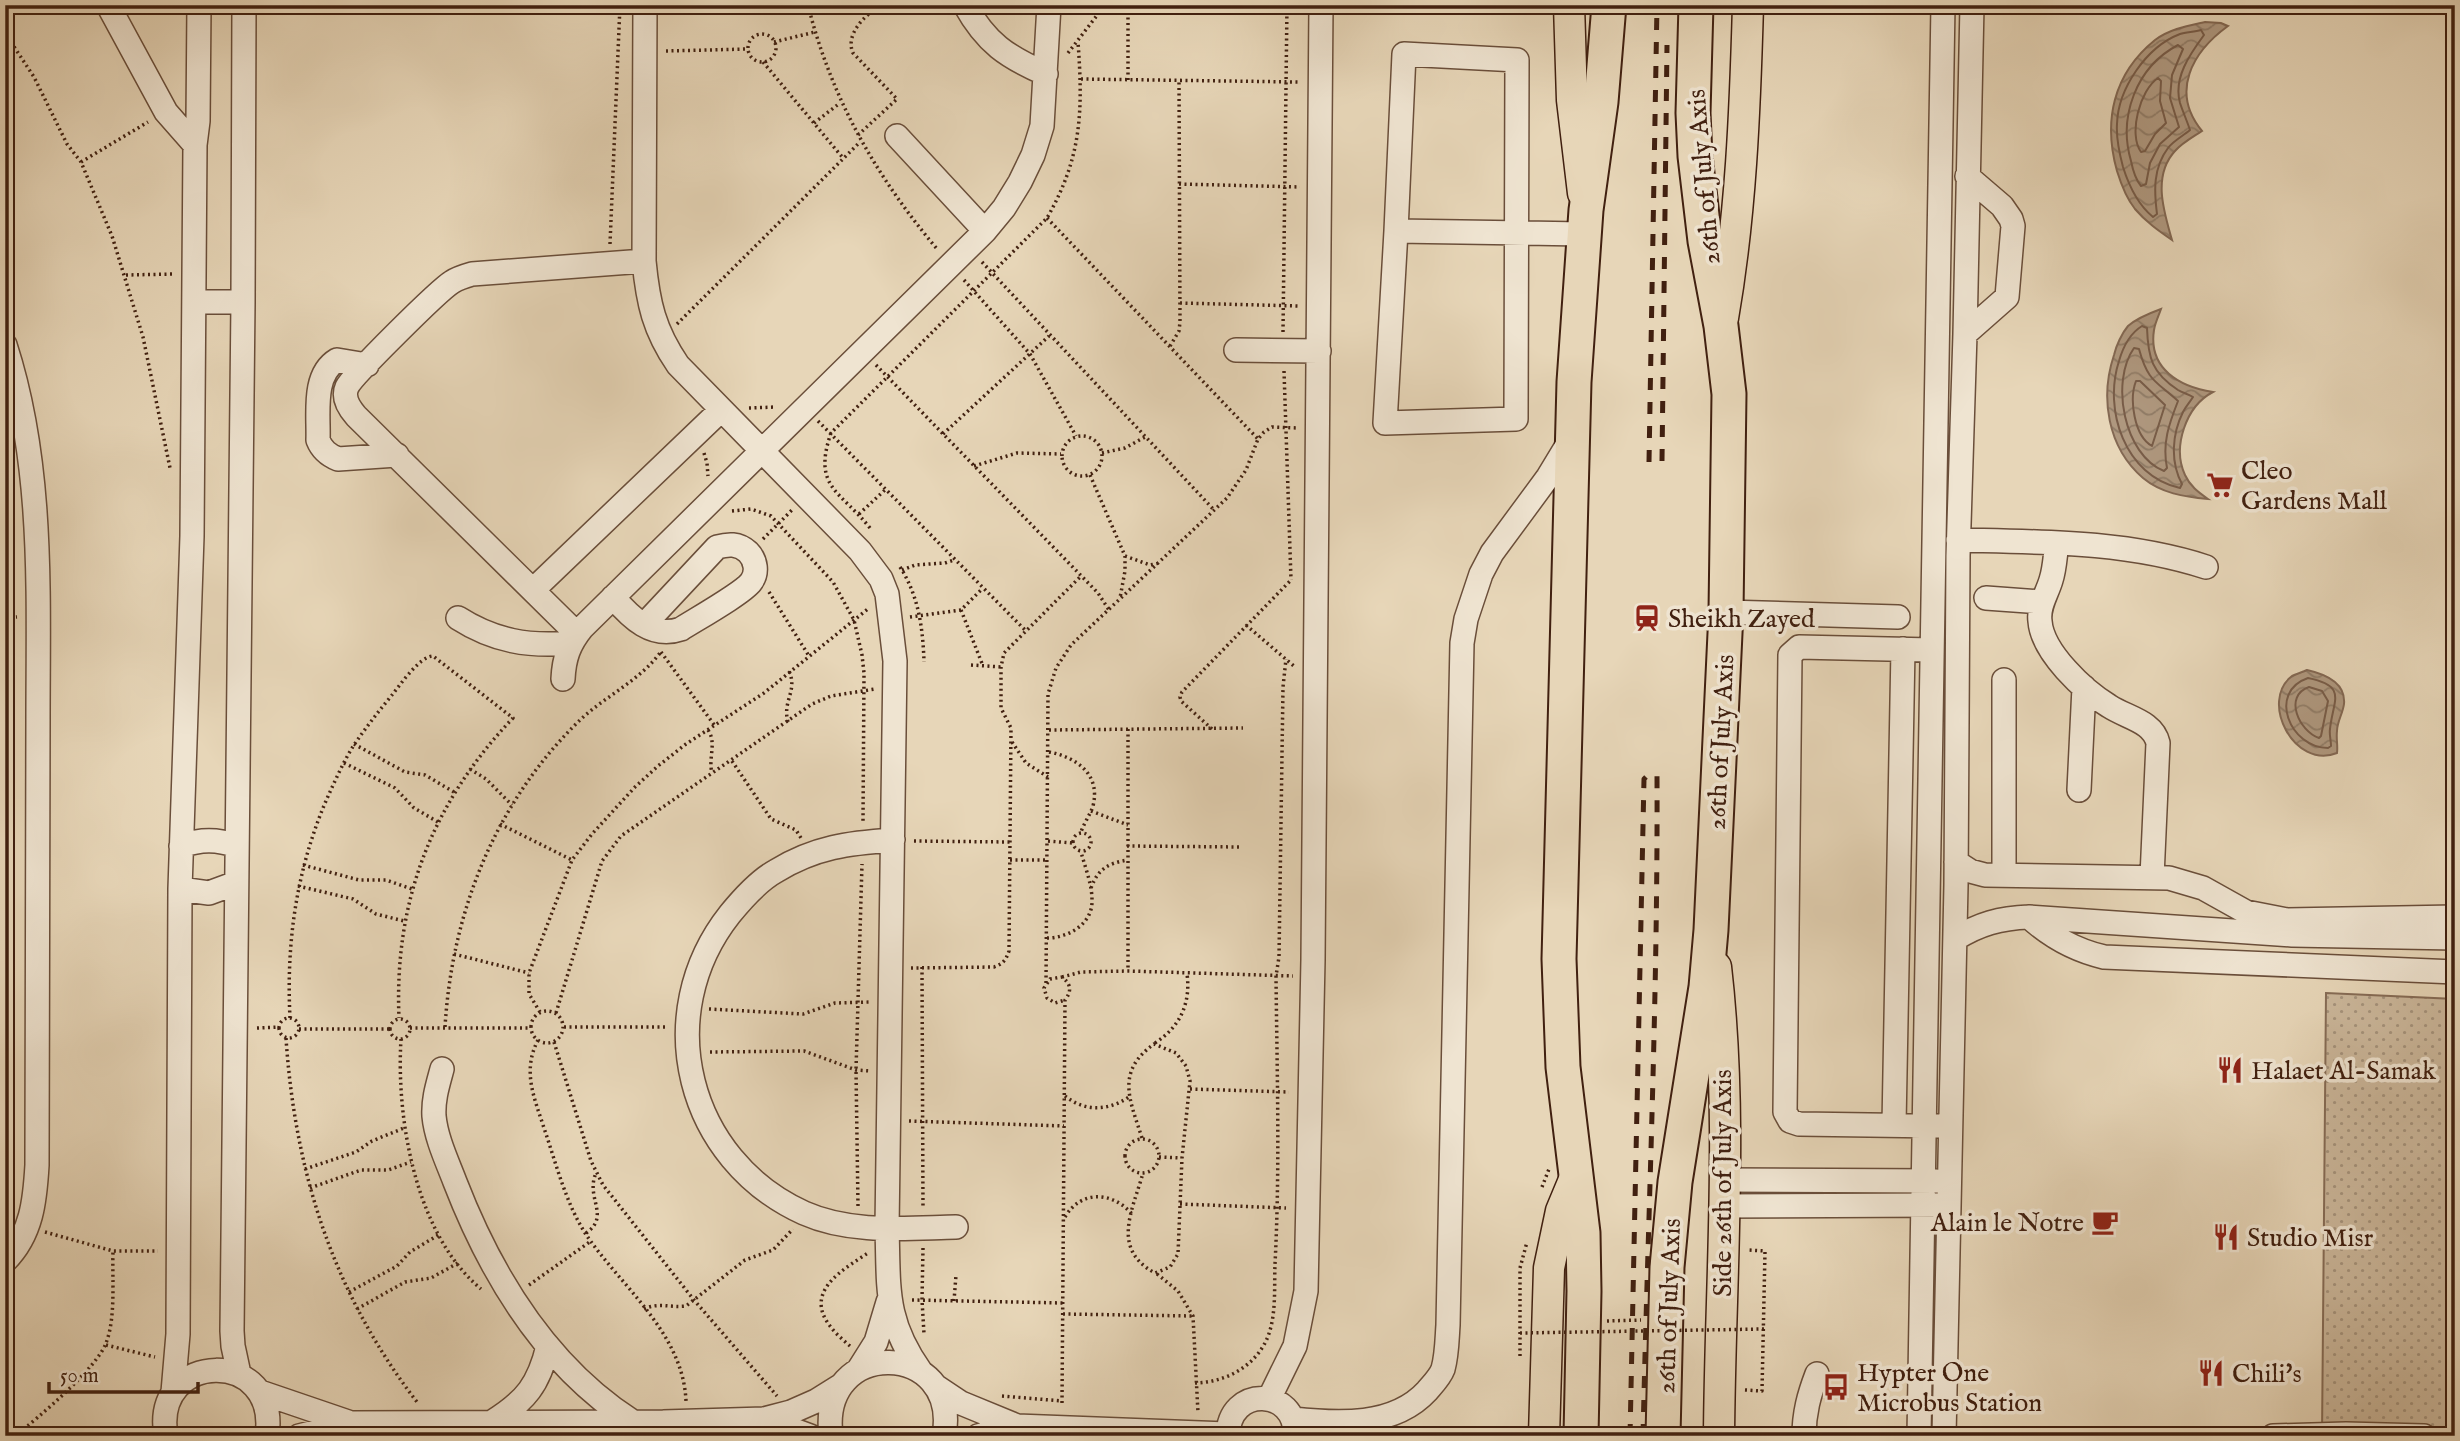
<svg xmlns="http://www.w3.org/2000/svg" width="2460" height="1441" viewBox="0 0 2460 1441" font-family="'IM FELL English',serif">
<defs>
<pattern id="park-dots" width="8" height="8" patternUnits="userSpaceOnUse" patternTransform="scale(1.75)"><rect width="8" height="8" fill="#cbb79b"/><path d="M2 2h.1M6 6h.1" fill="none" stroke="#a6947d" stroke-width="1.8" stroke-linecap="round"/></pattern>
<pattern id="water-waves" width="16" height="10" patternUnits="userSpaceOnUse" patternTransform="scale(1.75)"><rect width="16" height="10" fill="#af987f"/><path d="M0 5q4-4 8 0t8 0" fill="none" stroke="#907c67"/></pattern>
</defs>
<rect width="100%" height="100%" fill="#e7d6b8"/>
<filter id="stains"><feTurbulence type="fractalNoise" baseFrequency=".00286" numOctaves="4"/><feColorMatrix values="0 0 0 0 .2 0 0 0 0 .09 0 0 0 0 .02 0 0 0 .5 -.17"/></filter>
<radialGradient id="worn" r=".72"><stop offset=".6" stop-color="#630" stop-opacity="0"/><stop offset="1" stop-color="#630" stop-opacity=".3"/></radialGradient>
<path fill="url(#park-dots)" stroke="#866c56" stroke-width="2" d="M2326,993L2455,999V1436H2322Z"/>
<path fill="url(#water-waves)" stroke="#836853" stroke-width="2" d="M2205,22L2221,23L2228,26C2192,52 2170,92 2202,131C2193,137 2182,143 2175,151C2152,176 2164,212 2172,240C2159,231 2146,222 2135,209C2127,199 2121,184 2117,171C2103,121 2113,74 2155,40C2170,29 2187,26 2205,22Z
M2161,309C2159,315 2155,323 2154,330C2148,369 2180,387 2213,392C2186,406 2172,447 2185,475C2190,486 2198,492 2208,499C2184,497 2161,493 2143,478C2107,447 2100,397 2114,355C2116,346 2122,333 2128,326C2137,318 2150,313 2161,309Z
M2307,670C2325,674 2346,682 2344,704C2343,713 2337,722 2337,731C2336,739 2338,745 2337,753C2294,770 2259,701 2292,676C2296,674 2303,672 2307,670Z"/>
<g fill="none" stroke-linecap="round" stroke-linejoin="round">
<path stroke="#785c48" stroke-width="2" d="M2201,30L2204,35C2190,54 2173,78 2180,103C2183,112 2187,121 2190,130C2183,136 2173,141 2168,148C2153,168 2154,191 2157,214L2153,217C2137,204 2129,186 2123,167C2119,152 2116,139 2117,124C2118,89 2146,47 2180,34C2186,32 2194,32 2201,30Z
M2178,45L2183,49L2172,75L2170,98L2179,127L2160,144L2150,163L2146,184L2141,186C2135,179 2133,171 2131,161C2118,117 2136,67 2178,45Z
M2158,78L2161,81L2160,101L2166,123L2155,134L2145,151L2141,152C2128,134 2140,90 2158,78Z
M2142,326L2147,328C2148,358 2152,373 2178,390C2183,393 2188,394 2193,397C2190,402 2186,406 2183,412C2172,434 2170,462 2182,484L2180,488C2125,476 2103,410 2119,361C2123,347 2129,334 2142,326Z
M2134,348L2139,349C2148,382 2156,381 2178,401C2169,424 2162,443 2167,468L2164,471C2124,455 2110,382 2134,348Z
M2136,381H2140L2165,405L2152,446C2134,436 2129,399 2136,381Z
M2308,678C2348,686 2333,700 2330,729C2329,734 2331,740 2331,746L2328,748C2290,748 2267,692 2308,678Z
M2309,687L2322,691L2328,701L2321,736L2319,738C2299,731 2283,696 2309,687Z"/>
<defs>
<path id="minor" d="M108,5L166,112L195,145
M645,5L644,261C648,303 654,330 678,365L860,551L881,579L887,594L895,661L887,1228C889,1288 884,1320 921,1372
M965,5C986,43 1007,57 1046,74
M1404,54L1517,60L1516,419L1385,423L1396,231Z
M897,136L985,231
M1396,231L1583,234
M194,302H243
M1965,334L2007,297L2013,226L2011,219L2002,206L1967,176
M5,345C44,465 38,594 38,719C39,867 38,1016 37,1165C35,1200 32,1234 5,1261
M1236,350L1319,351
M367,365L337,360C312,375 319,414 318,440C322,450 328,455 338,459L397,455
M1958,540C2042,542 2126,541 2206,567
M2057,543C2055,555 2055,568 2051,580C2047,594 2038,606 2040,621C2042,652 2084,691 2109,706C2127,718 2153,721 2158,743L2152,877
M533,590L721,410
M613,597C631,618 652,639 681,629C695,620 743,593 751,582C758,573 756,560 748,552C738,543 728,544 717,547L644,625
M1986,598L2042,602
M1726,612L1898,617
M458,618C494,641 529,647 571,643
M577,634L356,416C349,408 342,398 347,387C352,376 439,290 452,282C458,278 465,276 472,274L644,261
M1932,650L1799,647L1790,655L1785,1112L1790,1121L1799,1124L1939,1126
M563,679C564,658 569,644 582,628L985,231L1004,208L1020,182L1033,155L1042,126L1049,5
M2079,790L2084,687
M893,840C849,843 815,847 776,871C758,881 743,898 730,914C650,1015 687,1160 804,1213C851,1234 907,1228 956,1227
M181,846C201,839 217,839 237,846
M1956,862L1970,871L1985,875L2169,878L2203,888L2246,912L2287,920L2455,917
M2004,875V680
M180,889L209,893L236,883
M2029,917C2051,937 2074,950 2104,957L2455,972
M1955,939C1979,924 2000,918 2029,917L2292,935L2455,938
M442,1069C438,1084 433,1099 434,1116C436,1138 447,1161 455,1182C491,1275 547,1367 633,1422
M1894,1125L1903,649
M1723,1180L1936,1181
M1723,1206L1937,1205
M859,1369L876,1342L888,1302
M239,1374L233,1346L232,1331L243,302L244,5
M937,1387L961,1403L1017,1426
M173,1392L178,1334L180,889L192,536L195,145L198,121L199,5
M260,1392L348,1422
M1269,1399L1295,1346L1306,1291L1313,960L1321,5
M764,1419L810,1436
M1293,1419C1338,1424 1394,1427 1427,1391C1433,1384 1440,1377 1443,1369C1447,1355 1447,1339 1448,1325L1462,643L1466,619L1481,574L1492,553L1548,477L1571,439
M492,1422C526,1401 539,1384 548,1346
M166,1436C151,1350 280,1347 267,1436
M299,1436L351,1423L663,1422L764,1419L791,1412L816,1401L840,1386
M831,1436C818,1336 961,1340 944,1436
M978,1436L1017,1426L1227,1434
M1228,1436C1228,1385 1297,1387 1295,1436
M1804,1436C1804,1413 1809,1395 1817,1374
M1919,1436L1943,5
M1944,1436L1956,885L1958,556L1965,334L1972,5
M2273,1436L2346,1434L2424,1436"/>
<path id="major" d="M1569,5L1572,100L1583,193
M1723,318C1741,214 1745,111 1748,5
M1716,967C1734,1122 1720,1281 1719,1436
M1544,1436L1549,1268L1561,1211L1576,1175"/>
<path id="highway" d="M1581,1436L1584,1291L1583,1233L1563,1067L1559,959L1574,382L1586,210L1601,102L1609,5
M1663,1436L1667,1267L1675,1182L1706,987L1711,930L1726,612L1729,394L1721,326L1705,241L1695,156L1693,113L1696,5"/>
</defs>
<use href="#minor" stroke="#6a4e3a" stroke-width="26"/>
<use href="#major" stroke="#412010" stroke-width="33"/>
<use href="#highway" stroke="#412010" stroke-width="37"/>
<path stroke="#412010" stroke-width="3.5" stroke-dasharray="2 3.5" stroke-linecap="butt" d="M808,5C831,98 877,178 938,250
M5,33L34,77L67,144L81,162L112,236L143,337L170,468
M748 48a14 14 0 1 1 28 0a14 14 0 1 1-28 0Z
M774,42L815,32
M666,51L748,49
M1068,53L1105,5
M763,62L843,158
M1081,79L1299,82
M1128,80V5
M814,123L840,103
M858,135L897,99L853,53C845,35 864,16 878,7L900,10L911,5
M81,162L148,122
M1179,184L1300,187
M1047,218L1258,439
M610,244L620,5
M982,262L1215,511
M126,275L174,274
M964,280L1030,354L1076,436
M1180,303L1299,306
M677,324L860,142
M1283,332L1287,5
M1170,346L1179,331L1180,322L1179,81
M876,365L1098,593L1109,610
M1284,371L1291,580
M749,408L776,407
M818,421L1026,631
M943,434L1049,336
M1062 456a20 20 0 1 1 40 0a20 20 0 1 1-40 0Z
M704,453L707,463L708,476
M1102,453L1125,448L1145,437
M974,466L1017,453L1061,454
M1090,475L1125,556V571L1120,598
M732,511L751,509L771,516L833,582L854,620L862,655L864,673L863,821
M859,514L886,489
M870,528C841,491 812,488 831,433L1047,218C1082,157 1083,111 1078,42
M763,539L792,510
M1125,556L1150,565L1159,563
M900,567C919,596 923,630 924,662
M902,570L915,565L945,563L954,560
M769,592L809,656
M961,610L983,666
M910,617L961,610L982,589
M5,618L17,617
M1246,625L1295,667
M661,652L715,726
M971,665L1001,667
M788,722C782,701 798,691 789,671
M1128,729V971
M1212,729L1181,701L1180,697L1182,692L1291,580
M708,730C717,743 708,758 712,773
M1049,730L1243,728
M1012,742L1026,763L1048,777
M354,744L405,772L425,775L454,792
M1049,752C1076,757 1101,774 1093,806C1090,815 1084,823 1081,832
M732,761L771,819L796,830L801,838
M344,763L395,788L414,808L438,822
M470,769L486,779L512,805
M1091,811L1128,825
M500,824L572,860
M1073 842a9 9 0 1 1 18 0a9 9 0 1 1-18 0Z
M914,841L1010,842
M1048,841L1072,843
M1127,846L1242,847
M1010,860H1048
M303,865L359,880H386L412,889
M298,886L353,899L376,914L404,921
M1091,888C1098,869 1108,863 1128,860
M1047,938C1068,938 1093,924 1092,900C1092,884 1085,867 1081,852
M454,954L529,973
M922,967L923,1209
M911,968L994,967C1003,964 1006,960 1009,951L1011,728L1001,708V667L1004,653L1081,576
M1062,977L1081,972L1128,971L1293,976
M1046,983L1048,694L1056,668L1071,645L1227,498L1246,470L1258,439L1264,432L1272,427L1298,428
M709,1009L803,1014L835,1003L871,1002
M531 1027a16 16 0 1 1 32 0a16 16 0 1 1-32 0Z
M540,1012L529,994V973L572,860L592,834L635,787L658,766L686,744L764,693L869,608
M556,1013L602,861L621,836L812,704L831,696L875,689
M290,1018C286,940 297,866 329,794C337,777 345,758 356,742C367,726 379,711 392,695C400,685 420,656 433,656L513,718C432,803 394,901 399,1018
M279 1028a10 10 0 1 1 20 0a10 10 0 1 1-20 0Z
M390 1029a10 10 0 1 1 20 0a10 10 0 1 1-20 0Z
M445,1027C452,912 495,803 579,721C605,696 638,682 660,653
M564,1027H667
M257,1028L279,1027
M410,1028H531
M299,1029H389
M286,1038C295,1174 334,1294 417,1402
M401,1039C396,1120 416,1235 481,1289
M538,1040C522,1071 534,1097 544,1128C556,1163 565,1201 585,1233C620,1286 683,1332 686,1401
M554,1042L591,1161L603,1185L694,1300L777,1396
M1155,1043C1180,1027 1191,1003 1187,974
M710,1052L804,1051L856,1070L870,1071
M1190,1089L1289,1092
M1065,1096C1085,1112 1108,1111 1129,1097
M909,1121L1064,1126
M1142,1138C1130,1100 1115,1072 1154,1044L1176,1053L1186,1066L1190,1081L1182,1158L1178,1254L1170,1267L1155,1273C1111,1249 1132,1212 1143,1173
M1125 1156a17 17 0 1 1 34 0a17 17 0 1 1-34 0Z
M1159,1157L1181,1158
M305,1169L356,1152L372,1141L404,1128
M1542,1187L1549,1169
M310,1188L361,1170H388L411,1162
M1180,1204L1286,1208
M858,1206L856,1070L862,864
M1065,1217C1081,1190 1112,1191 1132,1214
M45,1232L113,1251H158
M586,1233C611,1216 585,1198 596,1173
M923,1248L922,1300L924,1334
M1157,1274L1178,1291L1193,1316L1198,1413
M529,1285L591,1241
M349,1292L397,1266L410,1252L440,1234
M912,1300L1063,1303
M954,1301L956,1275
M357,1309L405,1282L431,1278L458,1263
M644,1309C659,1302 670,1308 686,1306L745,1260L773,1250L793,1229
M1063,1314L1193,1316
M1607,1321L1641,1320
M106,1345L155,1357
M850,1346C843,1340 835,1333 830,1326C803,1291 844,1269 868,1253
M1520,1356V1268L1527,1242
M1195,1383C1224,1382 1251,1369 1265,1343C1277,1320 1274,1289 1275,1264C1280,1168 1277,1072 1276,976L1279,957L1283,687L1286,659
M1745,1390L1762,1391L1765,1251L1749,1250
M1002,1396L1062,1401
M1062,1403L1065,1000C1072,991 1071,984 1062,977L1050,979L1044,988L1047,998L1055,1003L1065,1000
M15,1436C38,1418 97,1368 106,1343C116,1318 112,1278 113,1251"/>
<use href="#minor" stroke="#efe4d1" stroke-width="23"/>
<use href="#major" stroke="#e7d6b8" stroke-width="30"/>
<use href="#highway" stroke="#e7d6b8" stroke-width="33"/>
<path stroke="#412010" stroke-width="5" stroke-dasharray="12 12" stroke-linecap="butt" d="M1662,461L1667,45
M1649,462L1657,5
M1630,1436L1644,779L1646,777
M1643,1436C1648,1215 1658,995 1657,775"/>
<path stroke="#412010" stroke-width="3.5" stroke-dasharray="2 3.5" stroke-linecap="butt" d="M1520,1333L1764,1329"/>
</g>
<defs>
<symbol id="supermarket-bare" viewBox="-9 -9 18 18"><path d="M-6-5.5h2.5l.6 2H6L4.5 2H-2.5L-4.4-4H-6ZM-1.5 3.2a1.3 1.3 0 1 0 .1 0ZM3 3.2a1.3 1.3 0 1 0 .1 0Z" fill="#8f2418" stroke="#efe4d1" stroke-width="2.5" paint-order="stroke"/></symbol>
<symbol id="station-bare" viewBox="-9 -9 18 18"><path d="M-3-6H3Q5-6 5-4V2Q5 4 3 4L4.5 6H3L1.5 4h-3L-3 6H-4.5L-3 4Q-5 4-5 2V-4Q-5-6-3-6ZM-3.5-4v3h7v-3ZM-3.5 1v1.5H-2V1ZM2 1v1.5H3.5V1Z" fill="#8f2418" stroke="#efe4d1" stroke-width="2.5" paint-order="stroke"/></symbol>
<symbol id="restaurant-bare" viewBox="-9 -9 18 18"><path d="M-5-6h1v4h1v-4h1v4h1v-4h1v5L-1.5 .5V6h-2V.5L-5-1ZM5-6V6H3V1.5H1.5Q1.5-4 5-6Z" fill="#8f2418" stroke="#efe4d1" stroke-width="2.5" paint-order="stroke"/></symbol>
<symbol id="cafe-bare" viewBox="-9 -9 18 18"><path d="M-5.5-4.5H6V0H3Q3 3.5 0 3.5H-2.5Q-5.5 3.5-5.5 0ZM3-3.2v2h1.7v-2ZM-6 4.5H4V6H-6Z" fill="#8f2418" stroke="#efe4d1" stroke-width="2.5" paint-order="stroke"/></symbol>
<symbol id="bus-bare" viewBox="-9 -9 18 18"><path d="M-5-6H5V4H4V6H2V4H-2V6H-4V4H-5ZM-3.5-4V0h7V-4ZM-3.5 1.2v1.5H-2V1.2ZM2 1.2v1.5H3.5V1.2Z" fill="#8f2418" stroke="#efe4d1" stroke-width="2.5" paint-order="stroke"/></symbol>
</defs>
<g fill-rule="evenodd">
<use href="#supermarket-bare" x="2201" y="466" width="38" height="38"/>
<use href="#station-bare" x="1628" y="599" width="38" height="38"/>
<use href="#restaurant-bare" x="2211" y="1051" width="38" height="38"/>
<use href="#cafe-bare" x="2086" y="1203" width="38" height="38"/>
<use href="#restaurant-bare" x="2207" y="1218" width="38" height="38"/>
<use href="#restaurant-bare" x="2192" y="1354" width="38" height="38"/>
<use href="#bus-bare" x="1817" y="1368" width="38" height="38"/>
</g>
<g text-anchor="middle" stroke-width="7" stroke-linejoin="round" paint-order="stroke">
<g font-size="26" fill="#412010" stroke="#efe4d1">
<text transform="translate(1703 177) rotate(-95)" y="9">26th of July Axis</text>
<text transform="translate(1720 742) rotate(-87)" y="9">26th of July Axis</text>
<text transform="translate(1722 1183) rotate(-90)" y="9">Side 26th of July Axis</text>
<text transform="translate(1668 1306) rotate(-88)" y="9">26th of July Axis</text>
</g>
<g font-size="26" fill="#412010" stroke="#efe4d1" text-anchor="start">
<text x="2241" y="479">Cleo<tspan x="2241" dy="30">Gardens Mall</tspan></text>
<text x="1668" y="627">Sheikh Zayed</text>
<text x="2251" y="1079">Halaet Al-Samak</text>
<text x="2084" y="1231" text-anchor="end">Alain le Notre</text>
<text x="2247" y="1246">Studio Misr</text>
<text x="1857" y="1381">Hypter One<tspan x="1857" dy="30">Microbus Station</tspan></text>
<text x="2232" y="1382">Chili's</text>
</g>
</g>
<rect width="2460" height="1441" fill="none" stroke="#e7d6b8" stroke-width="28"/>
<rect x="7" y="7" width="2446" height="1427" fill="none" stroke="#412010" stroke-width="3.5"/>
<rect x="14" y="14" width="2432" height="1413" fill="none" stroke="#412010" stroke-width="2"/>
<path d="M49 1382v10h149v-10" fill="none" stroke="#412010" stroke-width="3.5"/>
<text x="60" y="1382" font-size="21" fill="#412010" stroke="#efe4d1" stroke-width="5" paint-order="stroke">50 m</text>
<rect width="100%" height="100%" filter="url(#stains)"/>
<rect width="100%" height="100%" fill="url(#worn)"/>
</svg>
